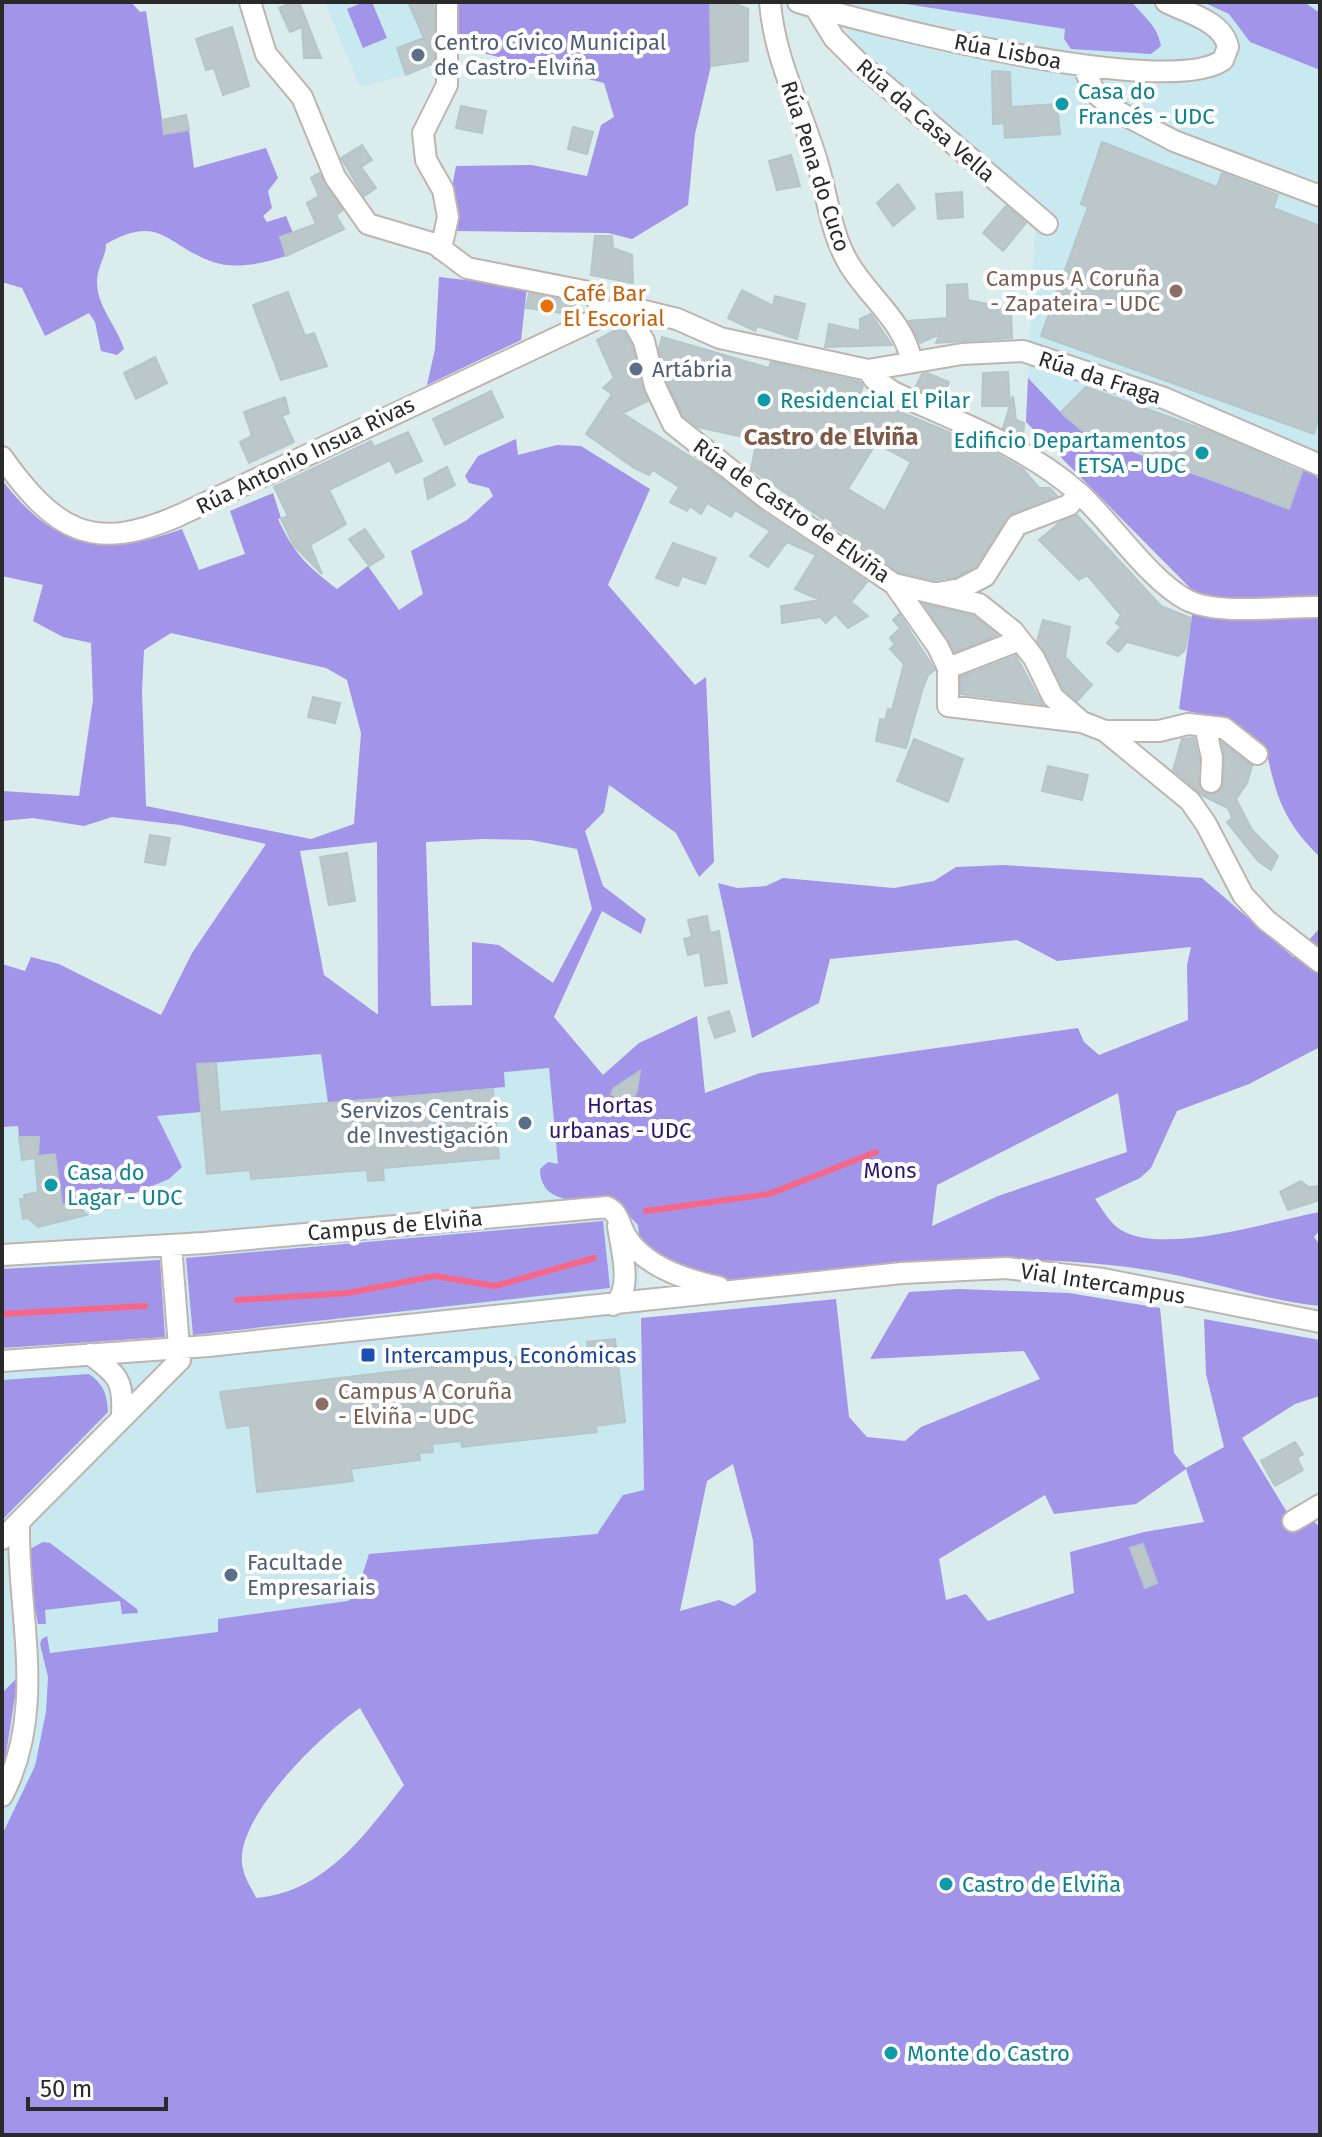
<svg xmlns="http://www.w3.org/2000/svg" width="1322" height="2137" viewBox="0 0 1322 2137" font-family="'Fira Sans',sans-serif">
<rect width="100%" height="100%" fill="#dbeced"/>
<path fill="#c9e9f0" d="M325,2H432L439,18L438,34L397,48L406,75L360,87Z
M834,2H893L1065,29L1076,2H1320V567L1026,422L1036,205L854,48Z
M2,964L206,1030L533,1008L602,1075L639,1043L638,1225L644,1490L623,1495L597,1534L411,1551L2,1889Z"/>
<path fill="#a294e8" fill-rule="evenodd" d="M2,2H131L140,12L146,11L164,133L189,130L194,168L266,148L278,178L268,191L272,208L263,216L267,222L286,216L293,233L280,238L286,256C265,263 235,270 213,262C165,245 161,213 106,244C106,257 97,267 97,282C97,307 117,326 124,349L117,355L101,351L95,322L89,313L45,336L22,288L2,282Z
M364,2H372L387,38L363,48L347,9Z
M452,2H710L711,66L695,134L688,205L632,239L608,233L456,231L452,187L456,166L532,165L587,176L601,125L614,117L604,83L454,46Z
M893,2H1132C1144,18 1157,24 1161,46L1151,54L1071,49L1064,39L1065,29Z
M1203,2H1304L1320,13V70L1250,42L1229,14Z
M439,277L527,287L521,340L427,385L435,349Z
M1028,378L1068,420L1100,440L1289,509L1304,466L1320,480V857C1284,822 1276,797 1266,749L1221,719L1179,709L1195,593L1026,422Z
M516,439L518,455L557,445L581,446L650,489L608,585L695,685L706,677L714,862L699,877L676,833L609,785L604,812L585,831L603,886L646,919L641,934L602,911L554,1017L603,1075L639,1043L697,1016L705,1093L760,1073L1078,1028L1084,1042L1099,1055L1188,1020L1187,965L1191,947L1057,961L1017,940L830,959L819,1003L752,1038L718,883L737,888L766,886L783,878L894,888L934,881L956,867L1004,865L1202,878L1293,957L1320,928V1047L1249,1084L1177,1111L1151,1168L1140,1178L1095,1199C1102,1209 1109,1221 1118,1228C1159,1258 1273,1220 1320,1212V1230L1314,1237L1320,1245V1306C1259,1300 1201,1277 1141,1269C1002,1249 865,1265 726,1282L701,1278L640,1245L638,1225L615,1201C587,1200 540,1208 540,1169L548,1162L558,1164L549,1068L504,1072L505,1087L328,1103L321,1054L198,1064L201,1112L157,1116L182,1167L169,1179L88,1213L86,1207L62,1205L55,1154L38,1156V1137H19L18,1126L2,1127V964L25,971L31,957L59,964L161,1015L192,953L266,844L180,825L112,817L84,826L33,818L2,821V791L79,796L93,700L91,643L63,637L33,621L43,585L2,576V480C54,548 103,558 182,529L199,570L245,554L230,511L273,493L281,518L278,519C294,554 307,566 337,589L368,566L399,610L423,594L411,551L467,520L493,496L489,488L469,483L465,476L478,456ZM171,633L326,668L347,680L361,733L354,824L311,839L146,806L142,691L144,650ZM483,839L531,840L577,849L592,909L553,983L499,945L472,942V1005L431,1006L426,842ZM377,842L378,1014H377L324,975L300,851ZM1118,1093L1127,1152L998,1196L932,1226L937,1185Z
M603,1221L610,1288L193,1335L186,1258Z
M160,1260L165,1337L2,1348V1269Z
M959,1289L1069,1293L1160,1308L1174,1453L1186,1468L1224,1447L1206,1374L1204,1319L1320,1340V1396L1295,1404L1242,1438L1288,1514L1320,1497V1517L1314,1521L1320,1528V2135H2V1835L35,1766L46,1712L48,1677L40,1644L42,1639L47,1636L50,1653L218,1632V1619L348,1601L356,1595L369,1554L597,1534L623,1495L644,1490L641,1318L836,1299L849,1417L867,1437L905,1441L921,1427L1040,1379L1024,1351L870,1359L909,1292ZM733,1464L753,1540L756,1592L734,1606L719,1600L680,1611L707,1481ZM1186,1469L1204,1522L1144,1532L1070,1552L1074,1593L988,1621L966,1594L946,1600L939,1559L1045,1495L1054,1514L1136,1504ZM360,1708L404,1785C364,1836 325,1892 256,1898C252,1889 245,1879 243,1869C230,1821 323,1733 360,1708Z
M89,1374C104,1385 107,1394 108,1412L2,1520V1380Z
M43,1542L50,1543L137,1609L138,1613L122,1614L120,1601L45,1610L46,1624H38L26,1564L28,1550Z
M18,1677L5,1760L2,1765V1693Z"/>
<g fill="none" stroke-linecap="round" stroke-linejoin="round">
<path stroke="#f76687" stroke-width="6" d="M646,1211L769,1194L876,1152
M237,1300L348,1293L435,1276L495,1286L594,1258
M2,1314L145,1306"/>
</g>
<path fill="#bbc7c9" stroke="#b5c6c9" stroke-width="2" fill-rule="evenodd" d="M292,2H299L321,58H304L302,27L290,32L279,8Z
M408,2H432L434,7V63L406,75L397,48L424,38Z
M710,2H732L748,9V61L711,66Z
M232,27L249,86L223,95L214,68L206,70L196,39Z
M992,71L1010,72L1011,107L1057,104L1060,134L1005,138L1004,123L993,124Z
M461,106L486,111L482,133L456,128Z
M186,115L189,130L164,134L162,120Z
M573,127L593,132L587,154L568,149Z
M1102,142L1217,187L1222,173L1278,195L1273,208L1320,226V412L1314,434L1041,336L1088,207L1081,204Z
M362,145L372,160L361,167L376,188L364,196L341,158Z
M791,155L800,186L777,190L769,161Z
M319,173L343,210L336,215L344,229L286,256L280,237L316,224L307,203L319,196L311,178Z
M898,184L915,208L893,226L877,203Z
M962,192L963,217L938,219L936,194Z
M1006,206L1026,223L1003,251L983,233Z
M595,236H612L613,248L632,255L633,283L591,275Z
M967,284L968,300L1011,309L1012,338L936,343L940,334L920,343L909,321L947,318V285Z
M742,290L773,306L775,296L805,304L797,339L757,326L755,331L728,318Z
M288,292L305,336L314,333L327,366L281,380L253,305Z
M529,293L582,304L563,313L526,308Z
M871,314L892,345L825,347L829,324L860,331V319Z
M621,327L632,346L648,401L625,412L619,411L705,466L760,510L867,582L851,602L868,616L848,628L835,614L826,623L820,617L782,623L781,606L820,600L795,589L816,555L787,542L768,567L750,556L770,531L735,510L731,517L707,503L701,514L690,506L687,511L670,502L679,487L653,470L649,475L634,468L586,434L612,394L603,388L614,378L597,340Z
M662,337L769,368L771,362L860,382L863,386L860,395L984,447L1023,469L1039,488H1050L1057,496L1012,513L976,566L956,577L934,580L899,572L751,469L757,440L698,427L683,416L667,382L659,349ZM876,443L911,462L885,511L848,489Z
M155,357L167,383L136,399L124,373Z
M1008,372L1010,406H982L983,373Z
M927,373L949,382L942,400L915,388L922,374Z
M1086,387L1216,434L1302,472L1289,509L1081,430L1061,412Z
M491,391L503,417L445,445L433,419Z
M1013,396L1016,420L1024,423L1023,439L1003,428Z
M285,397L289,413L282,416L294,442L249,463L240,442L252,436L244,412Z
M408,432L422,461L396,473L390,460L329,490L346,524L310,545L322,574L294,546L281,519L288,516L274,487L371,441L374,447Z
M447,467L455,485L428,499L424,479Z
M1077,515L1161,606L1191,618L1185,650L1178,656L1127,642L1118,652L1107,643L1121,627L1116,623L1121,615L1087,575L1079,580L1039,540L1060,522Z
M365,529L384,557L369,566L349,539Z
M673,543L716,558L705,584L682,576L678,586L656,578Z
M924,604L973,616L997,635L955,652Z
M899,614L935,670L928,675L922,691L906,748L876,741L880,719L885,720L888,709L892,710L904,664L890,649L895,644L890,638L900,628L893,620Z
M1043,620L1070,627L1065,657L1092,685L1077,701L1064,689L1037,641Z
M1016,656L1042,704L961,694V677Z
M313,697L340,703L335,723L308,717Z
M1194,738L1199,759L1198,782L1205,793L1216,794L1222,788L1225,758L1222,743L1252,766L1247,783L1236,799L1252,830L1278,856L1271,870L1258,861L1227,822L1232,818L1228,808L1203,796L1173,770L1182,739Z
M914,739L963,759L948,802L897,781Z
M1048,766L1088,775L1082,800L1042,791Z
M150,835L170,838L165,865L145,862Z
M347,853L355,901L329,905L320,857Z
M707,916L710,933L719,931L727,983L705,986L700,952L688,955L684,939L692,937L688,920Z
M729,1011L735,1031L715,1038L708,1018Z
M216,1063L220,1112L493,1089L499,1158L383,1168L384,1180L368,1181L367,1170L251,1179L250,1170L207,1174L197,1064Z
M640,1071L637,1091L633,1098L623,1101L611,1094L614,1088Z
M19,1137H39L38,1156L55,1154L62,1205L74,1202L87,1215L38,1227L28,1218L23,1219L20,1199H25L24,1195L38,1192L35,1158L22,1160Z
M1301,1181L1308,1187L1320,1186V1200L1288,1210L1280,1192Z
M615,1339L625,1422L596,1426L597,1432L542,1438L462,1447L461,1441L432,1444L433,1452L419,1453L420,1460L351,1469L353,1481L305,1487L257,1492L250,1425L227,1428L220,1392L588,1349L587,1342Z
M1295,1442L1303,1454L1297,1458L1303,1470L1275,1486L1261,1461Z
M1143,1544L1157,1583L1145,1588L1130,1548Z"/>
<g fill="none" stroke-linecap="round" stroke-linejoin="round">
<defs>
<path id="minor" d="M250,2L266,54L302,97L335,177L368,224L435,244L467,268L594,293L603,315
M770,2C774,59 803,112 818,165C828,199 831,234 849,264C868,296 905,323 911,360
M798,2C868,24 1168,100 1223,60L1228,47C1223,21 1187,13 1166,2
M815,7L834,38L859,63L1047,224
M1083,66L1095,93L1117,111L1174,141L1320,196
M441,249L448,217L443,190L426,160L423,133L447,85V2
M624,306L677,319L720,338L868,370L874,379L893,392C956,421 1026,446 1079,493C1111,522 1149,580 1187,600C1219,616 1284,606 1320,607
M624,306L644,341L655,386L673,424L767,499L894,584L979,604L1013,631L1034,658L1053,697L1082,722
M868,370L962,354L1023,351L1164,398L1320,465
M2,457C55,531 92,554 180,515L624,306
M894,584L938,647L948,668V706L1082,722L1105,731L1190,801L1206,824L1243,895L1266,920L1320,962
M938,593L960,589L985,576L1017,525L1069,505L1079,493
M948,668L1020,640
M1205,726L1212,758L1211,782
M1105,731H1159L1188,724L1224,728L1257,754
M2,1255L204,1243L607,1207C620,1213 619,1226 627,1238C646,1267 686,1280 719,1287
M613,1305C634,1291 621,1248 618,1226
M90,1354C117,1375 124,1379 122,1415
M2,1361L208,1346L902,1273L1006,1268L1103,1279L1320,1322
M1293,1521L1320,1505
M2,1539L180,1360L171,1245
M2,1796C48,1709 17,1615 19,1522"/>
</defs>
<use href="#minor" stroke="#bfb4af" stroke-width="24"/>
<use href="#minor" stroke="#fff" stroke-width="20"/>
</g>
<g fill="#5c6f8a" stroke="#fff" stroke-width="3">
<circle cx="418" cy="55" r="8"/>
<circle cx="636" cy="369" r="8"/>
<circle cx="525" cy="1123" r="8"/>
<circle cx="231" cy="1575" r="8"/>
</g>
<g fill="#0f9aa8" stroke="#fff" stroke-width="3">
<circle cx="1062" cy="104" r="8"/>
<circle cx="764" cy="400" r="8"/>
<circle cx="1202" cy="453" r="8"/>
<circle cx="51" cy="1185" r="8"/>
<circle cx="946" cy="1884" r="8"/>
<circle cx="891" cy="2053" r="8"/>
</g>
<g fill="#8d6e63" stroke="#fff" stroke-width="3">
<circle cx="1176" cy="291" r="8"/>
<circle cx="322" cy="1404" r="8"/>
</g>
<circle fill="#e8710a" stroke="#fff" stroke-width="3" cx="547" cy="306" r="8"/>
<rect fill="#1a4fb4" stroke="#fff" stroke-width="3" x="360" y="1347" width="16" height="16" rx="4"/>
<g text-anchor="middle" stroke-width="8" stroke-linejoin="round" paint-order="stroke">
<g font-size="22" fill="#4e5e75" stroke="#fff" text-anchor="start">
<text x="434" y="50">Centro Cívico Municipal<tspan x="434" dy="25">de Castro-Elviña</tspan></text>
<text x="652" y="377">Artábria</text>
<text x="509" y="1118" text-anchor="end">Servizos Centrais<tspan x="509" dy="25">de Investigación</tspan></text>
<text x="247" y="1570">Facultade<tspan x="247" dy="25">Empresariais</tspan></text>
</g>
<g font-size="22" fill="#2a2a2a" stroke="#fff">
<text transform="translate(1008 51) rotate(11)" y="8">Rúa Lisboa</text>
<text transform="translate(926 120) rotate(41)" y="8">Rúa da Casa Vella</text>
<text transform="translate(816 166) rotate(72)" y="8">Rúa Pena do Cuco</text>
<text transform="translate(1100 377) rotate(18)" y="8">Rúa da Fraga</text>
<text transform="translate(305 455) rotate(-26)" y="8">Rúa Antonio Insua Rivas</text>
<text transform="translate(792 510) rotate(35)" y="8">Rúa de Castro de Elviña</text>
<text transform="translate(395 1225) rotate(-5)" y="8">Campus de Elviña</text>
<text transform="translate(1103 1283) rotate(9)" y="8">Vial Intercampus</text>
</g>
<g font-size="22" fill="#0d838f" stroke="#fff" text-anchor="start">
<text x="1078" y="99">Casa do<tspan x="1078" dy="25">Francés - UDC</tspan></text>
<text x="780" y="408">Residencial El Pilar</text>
<text x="1186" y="448" text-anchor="end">Edificio Departamentos<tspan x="1186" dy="25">ETSA - UDC</tspan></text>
<text x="67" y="1180">Casa do<tspan x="67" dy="25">Lagar - UDC</tspan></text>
<text x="962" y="1892">Castro de Elviña</text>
<text x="907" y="2061">Monte do Castro</text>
</g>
<g font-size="22" fill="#785e54" stroke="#fff" text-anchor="end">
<text x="1160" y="286">Campus A Coruña<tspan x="1160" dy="25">- Zapateira - UDC</tspan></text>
<text x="338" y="1399" text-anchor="start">Campus A Coruña<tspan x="338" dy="25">- Elviña - UDC</tspan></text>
</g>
<g font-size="22" fill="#c56008" stroke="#fff" text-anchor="start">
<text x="563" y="301">Café Bar<tspan x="563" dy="25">El Escorial</tspan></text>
</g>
<g font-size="22" fill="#2f156d" stroke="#fff">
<text x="620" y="1113">Hortas<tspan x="620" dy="25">urbanas - UDC</tspan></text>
<text x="890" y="1178">Mons</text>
</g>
<g font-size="22" fill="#164399" stroke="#fff" text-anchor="start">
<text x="384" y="1363">Intercampus, Económicas</text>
</g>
<g font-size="24" font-weight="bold" fill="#7e5947" stroke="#fff">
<text x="831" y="445">Castro de Elviña</text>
</g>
</g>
<rect width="1322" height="2137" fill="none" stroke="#2a2a2a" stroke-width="8"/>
<path d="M28 2097v12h138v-12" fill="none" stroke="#2a2a2a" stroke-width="4"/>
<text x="40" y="2097" font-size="24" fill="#2a2a2a" stroke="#ffffff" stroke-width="6" paint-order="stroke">50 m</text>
</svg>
